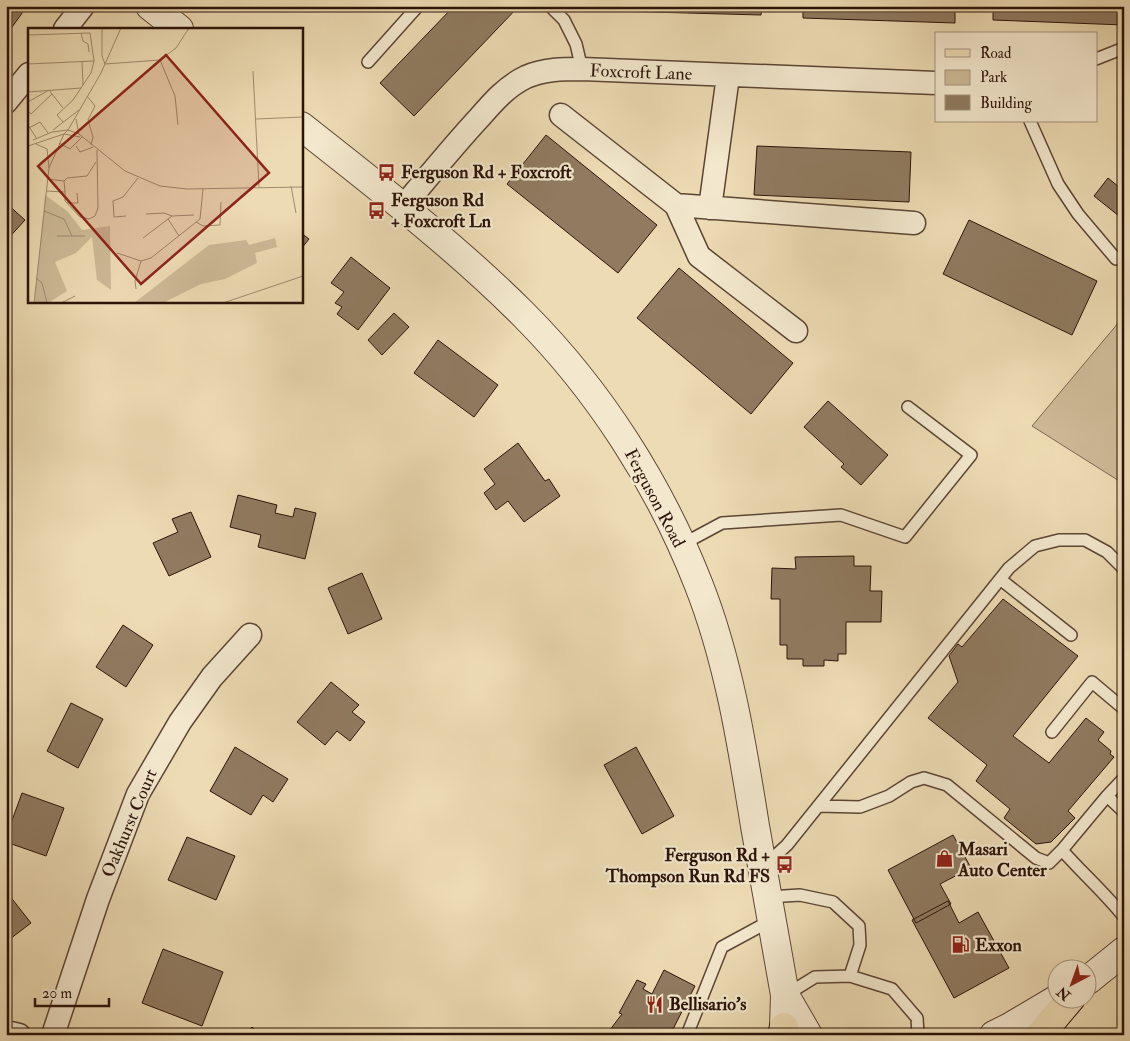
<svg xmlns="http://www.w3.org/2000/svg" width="1130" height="1041" viewBox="0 0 1130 1041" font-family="'IM FELL Double Pica',serif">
<rect width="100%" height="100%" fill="#eddbb3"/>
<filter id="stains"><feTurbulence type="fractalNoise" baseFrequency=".004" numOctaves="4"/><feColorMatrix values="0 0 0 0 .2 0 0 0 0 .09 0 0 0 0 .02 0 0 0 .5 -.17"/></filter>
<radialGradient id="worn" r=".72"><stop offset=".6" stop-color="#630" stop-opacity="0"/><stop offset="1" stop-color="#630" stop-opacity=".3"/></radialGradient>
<path fill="#ccb996" stroke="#7c6650" d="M1124,316V484L1032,426Z"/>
<path fill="#907b61" stroke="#2b1309" d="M6,6H21L25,9L10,30L6,27Z
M454,6H519L414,116L380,83Z
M614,6H762L761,15L613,11Z
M803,6H955V23L803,18Z
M993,6H1124V25L993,20Z
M546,135L657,225L618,273L507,184Z
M757,146L911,152L909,202L754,195Z
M1108,178L1119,187L1124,181V220L1094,196Z
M6,203L25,220L6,241Z
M969,220L1097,281L1072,335L943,274Z
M301,233L309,239L301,249Z
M351,257L390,288L358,330L337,314L342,307L335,303L344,292L331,283Z
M679,268L793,363L751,414L637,318Z
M394,313L409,327L382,355L368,340Z
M438,340L498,385L474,417L414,373Z
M828,401L888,455L861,485L841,467L844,464L804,427Z
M518,443L545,481L549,479L560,496L524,522L508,501L496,510L484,493L495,484L484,469Z
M238,495L277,505L275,513L293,517L295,508L316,513L305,559L258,547L261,535L230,527Z
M191,512L211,557L169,576L153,543L178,532L172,519Z
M854,556V566H871L870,591H882L881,622H846V654H838V661L824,660V666H803V659H787V645H780V599H771L772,568L796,569L795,557Z
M362,573L382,619L348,634L328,588Z
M1003,599L1078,656L1013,736L1049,763L1086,718L1104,732L1098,740L1111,751L1110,754L1114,757L1068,811L1075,818L1051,842L1036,844L1004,818L1010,809L976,781L987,765L928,718L958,682L949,656L958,644L962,647Z
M123,625L153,645L126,687L96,667Z
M331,682L359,705L352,712L365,722L350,741L337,731L325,745L297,722Z
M71,703L103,719L78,768L47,751Z
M235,747L288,779L273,802L263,795L251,815L210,791Z
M636,747L674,816L642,834L604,765Z
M22,793L64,808L46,856L6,842V837Z
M953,835L971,868L940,884L951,904L916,923L888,870Z
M187,837L235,856L216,900L168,880Z
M9,895L31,923L6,942V897Z
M948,901L959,923L978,912L1009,968L954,998L912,920Z
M163,949L223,972L202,1026L142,1003Z
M664,970L695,986L670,1035H606L622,1014L619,1013L637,980L646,984L643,989L652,994Z
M252,1027L261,1035H245Z"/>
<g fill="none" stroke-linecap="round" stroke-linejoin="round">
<defs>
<path id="service" d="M550,6L564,20L576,44L582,69
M1096,59L1124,48
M368,62L418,6
M1030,121L1058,184L1078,214L1116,259
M681,545L722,523L841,515L905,537L971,455L908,407
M1000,579L1071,635
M1052,732L1092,682L1124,709
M1107,796L1124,778
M819,806L860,807L889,796L911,782L924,778L947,785L1036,858L1049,863L1062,850
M1124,812L1107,796L1062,850C1082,873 1105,893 1124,917
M764,866L787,845L1009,568L1035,546L1059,540H1085L1107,552L1124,569
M768,897L800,895L833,902L859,926L860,945L850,976
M786,995L815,977L850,976L892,989L917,1018L918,1035
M687,1035L722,947L772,920"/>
<path id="minor" d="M65,29L83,6
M6,102L29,74
M561,115L676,205L914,223
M676,205L699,256L796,331
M403,207C428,177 453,146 480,117C493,102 507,86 526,77C544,69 563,69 582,69L936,83
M710,208L728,76
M6,1032L19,1035
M53,1035L98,899L138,794L180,722L212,677L250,635"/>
<path id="tertiary" d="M150,6L179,29
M301,126C377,186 455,246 523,314C599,390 659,484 698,583C729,661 742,745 755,826C765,883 775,939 785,995L784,1027L786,1035
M1088,980L1124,951
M786,997L808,1035
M994,1035L1010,1027L1059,998"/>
<path id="primary" d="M782,1035L784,1027
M1040,1035L1071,998"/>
</defs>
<use href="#service" stroke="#5c4534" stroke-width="14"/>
<use href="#minor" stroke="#5c4534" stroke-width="25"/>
<use href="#tertiary" stroke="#5c4534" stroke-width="30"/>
<use href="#primary" stroke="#2b1309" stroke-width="30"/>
<use href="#service" stroke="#f3e8ce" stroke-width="11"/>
<use href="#minor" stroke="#f3e8ce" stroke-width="22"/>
<use href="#tertiary" stroke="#f3e8ce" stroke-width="28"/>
<use href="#primary" stroke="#eddbb3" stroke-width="28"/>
</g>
<defs>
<symbol id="bus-bare" viewBox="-9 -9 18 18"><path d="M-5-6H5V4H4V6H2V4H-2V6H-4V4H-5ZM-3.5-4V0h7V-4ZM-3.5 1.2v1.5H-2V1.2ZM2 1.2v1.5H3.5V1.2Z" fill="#8f2418" stroke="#f3e8ce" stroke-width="2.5" paint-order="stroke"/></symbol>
<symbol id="shop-bare" viewBox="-9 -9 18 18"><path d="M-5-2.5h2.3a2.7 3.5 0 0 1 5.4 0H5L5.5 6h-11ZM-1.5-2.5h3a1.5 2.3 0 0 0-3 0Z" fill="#8f2418" stroke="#f3e8ce" stroke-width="2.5" paint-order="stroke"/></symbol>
<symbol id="fuel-bare" viewBox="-9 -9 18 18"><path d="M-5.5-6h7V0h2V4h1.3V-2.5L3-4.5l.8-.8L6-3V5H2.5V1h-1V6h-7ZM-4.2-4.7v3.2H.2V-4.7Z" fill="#8f2418" stroke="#f3e8ce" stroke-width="2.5" paint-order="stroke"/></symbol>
<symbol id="restaurant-bare" viewBox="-9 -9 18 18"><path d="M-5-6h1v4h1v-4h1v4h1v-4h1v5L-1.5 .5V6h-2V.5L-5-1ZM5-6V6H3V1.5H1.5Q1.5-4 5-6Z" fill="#8f2418" stroke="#f3e8ce" stroke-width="2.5" paint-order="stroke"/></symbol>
</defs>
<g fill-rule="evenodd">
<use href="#bus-bare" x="374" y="160" width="25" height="25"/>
<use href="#bus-bare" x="364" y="198" width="25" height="25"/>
<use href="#shop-bare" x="932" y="846" width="25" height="25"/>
<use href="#bus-bare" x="772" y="852" width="25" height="25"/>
<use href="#fuel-bare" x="948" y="932" width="25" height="25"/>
<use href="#restaurant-bare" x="642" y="992" width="25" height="25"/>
</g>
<g text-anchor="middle" stroke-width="4.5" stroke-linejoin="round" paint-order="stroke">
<g font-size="18" fill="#2b1309" stroke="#f3e8ce">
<text transform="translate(641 72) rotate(2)" y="6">Foxcroft Lane</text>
<text transform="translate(655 498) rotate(62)" y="6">Ferguson Road</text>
<text transform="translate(129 823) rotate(-67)" y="6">Oakhurst Court</text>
</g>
<g font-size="18" font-weight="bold" fill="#2b1309" stroke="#f3e8ce" text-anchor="start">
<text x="401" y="178">Ferguson Rd + Foxcroft</text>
<text x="391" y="206">Ferguson Rd<tspan x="391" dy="21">+ Foxcroft Ln</tspan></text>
<text x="958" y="855">Masari<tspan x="958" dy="21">Auto Center</tspan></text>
<text x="770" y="861" text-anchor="end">Ferguson Rd +<tspan x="770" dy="21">Thompson Run Rd FS</tspan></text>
<text x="975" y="951">Exxon</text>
<text x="669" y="1010">Bellisario's</text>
</g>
</g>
<g transform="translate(28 28)">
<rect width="275" height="275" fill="#eddbb3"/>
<path d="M17,167L39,183L54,202L82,198L83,262L69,252L64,209L48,225L27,234L39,263L20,275H6ZM247,210L249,219L227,225L229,235L197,251L173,256L135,275H106L181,217L218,212L221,217Z" fill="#ccb996"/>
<path fill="none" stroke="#9f8b6f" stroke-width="1" d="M74,0V28L77,36L132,32L148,20L161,0M53,5L55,13L60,16L61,24M0,7L62,5L66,33L63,45L45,72L29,87L35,94M132,32L147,68L150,97M54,33L55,57M0,36L66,33M225,43L231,159M0,64L53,60M59,68L67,78L60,92L65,109L63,117M0,74L21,62L35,80M0,83L3,86L24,66M48,91L51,106M228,91L275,89M0,97L9,111M1,100L12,94L20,105M25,102L51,82M40,102L51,106L97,143L132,158L159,161L275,159M5,112L24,104L40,102M31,115L42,121L54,109M8,116L19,121L21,140M0,118L36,106L40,102L73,45L93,0M48,118L52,124L65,119M36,153L39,150L59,148L68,134M263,158L268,185M18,163L37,164L36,153L19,151M37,164V173L52,189L61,191L67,188L70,180L69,122M39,175H50L49,165M16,183L36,191L44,208M118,186L136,185L144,188M98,188L86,189L85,173L95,169L110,150M140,191L151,208M168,194L175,198L192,197L193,174M29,208H57M115,210L144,188L166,187M89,225L113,233M113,233L123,230L172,191L175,161M8,250L14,255L19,275M108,261L107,253L113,233M6,275L21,140L36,106L52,109M33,275L47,268M195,275L275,248"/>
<path fill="#8f2418" fill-opacity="0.15" stroke="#8f2418" stroke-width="2.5" d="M138,27L241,145L113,256L10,138Z"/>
<rect width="275" height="275" fill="none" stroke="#2b1309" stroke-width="2.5"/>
</g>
<rect width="1130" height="1041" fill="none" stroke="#eddbb3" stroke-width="25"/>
<rect x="8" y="8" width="1115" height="1026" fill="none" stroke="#2b1309" stroke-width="2.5"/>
<rect x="12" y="12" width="1105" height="1016" fill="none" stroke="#2b1309"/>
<rect x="935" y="32" width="162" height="90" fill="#f3e8ce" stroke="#a3937f"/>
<rect x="945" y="49" width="25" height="8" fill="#eddbb3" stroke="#a3937f"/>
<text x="980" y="58" font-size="15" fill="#2b1309">Road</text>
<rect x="945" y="70" width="25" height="15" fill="#ccb996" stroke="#a3937f"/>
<text x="980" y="82" font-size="15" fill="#2b1309">Park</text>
<rect x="945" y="95" width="25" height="15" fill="#907b61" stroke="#a3937f"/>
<text x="980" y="108" font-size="15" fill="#2b1309">Building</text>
<g transform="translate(1072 984) rotate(221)"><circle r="24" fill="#f3e8ce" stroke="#a3937f"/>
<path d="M0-4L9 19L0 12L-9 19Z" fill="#8f2418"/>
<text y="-8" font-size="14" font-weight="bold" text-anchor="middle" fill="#2b1309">N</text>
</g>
<path d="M35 998v8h74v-8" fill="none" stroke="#2b1309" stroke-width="2.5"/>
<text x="42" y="998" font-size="15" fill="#2b1309" stroke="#f3e8ce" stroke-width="4" paint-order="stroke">20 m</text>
<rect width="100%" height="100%" filter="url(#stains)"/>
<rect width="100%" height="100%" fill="url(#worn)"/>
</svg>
